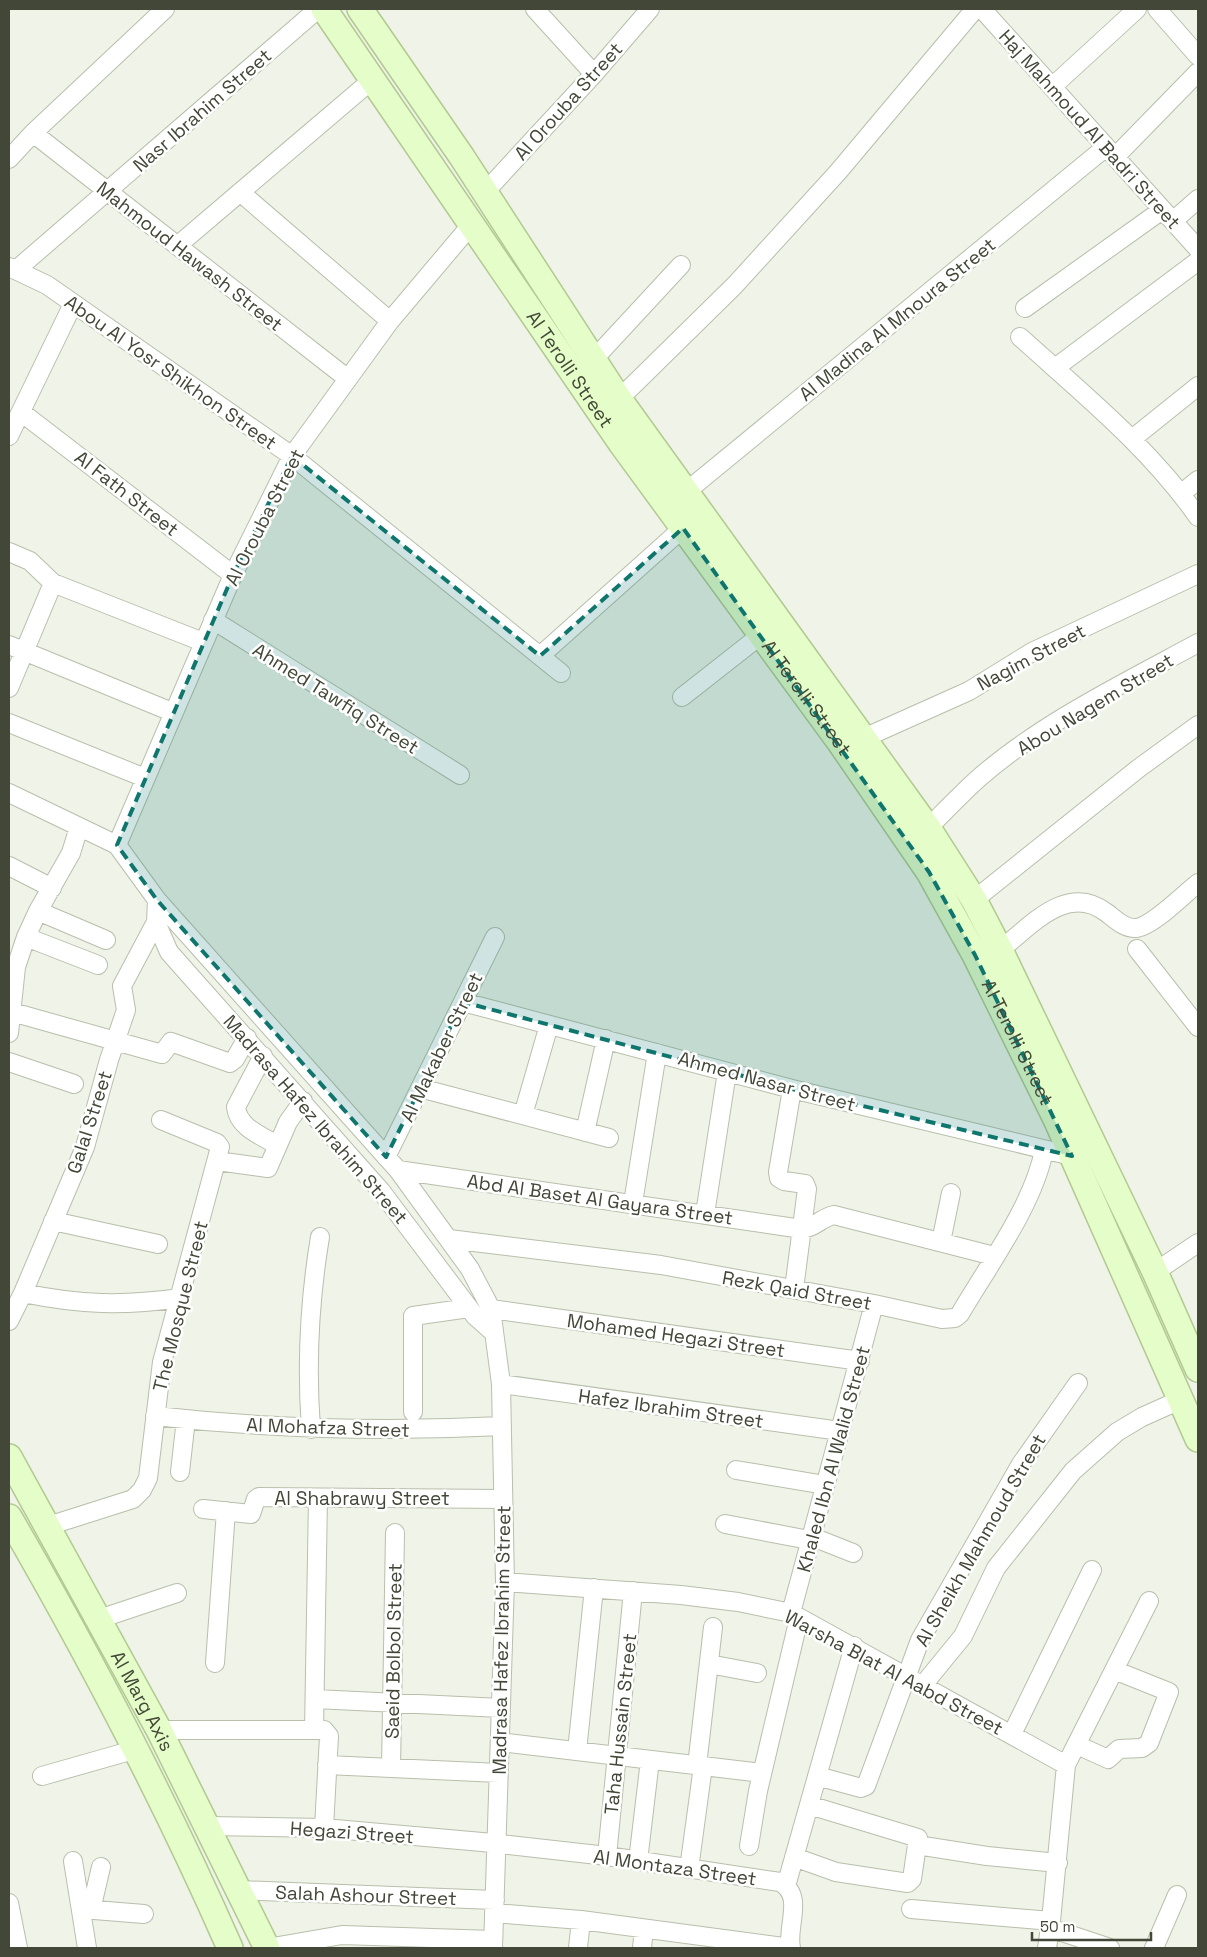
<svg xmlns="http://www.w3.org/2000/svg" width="1207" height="1957" viewBox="0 0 1207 1957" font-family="'Space Grotesk',sans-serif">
<rect width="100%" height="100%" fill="#eff3e8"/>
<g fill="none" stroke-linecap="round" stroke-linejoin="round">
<defs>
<path id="street" d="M535,9L594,74
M982,9L1198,249
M1157,9L1198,56
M1052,87L1137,9
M33,133L348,379
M1115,157L1198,72
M9,159L33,133L165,9
M240,192L390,321
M485,192L594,74L650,9
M1173,221L1198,199
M177,246L372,80
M9,267L47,285L292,456L561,673
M16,270L318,9
M1025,308L1162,210
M1020,337C1083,394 1149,447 1198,517
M593,360L681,265
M1055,368L1198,261
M619,399L735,285L838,172L975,9
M21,412L233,575
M9,436L73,304
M1132,439L1198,386
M687,491L1106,147
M1182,493L1198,480
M9,552L30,561L53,583L203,642
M213,620L460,775
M9,645L172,712
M540,656L683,528
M9,688L53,583
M682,697L761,635
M9,723L145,778
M864,738L969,691L1032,652L1198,574
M9,793L117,845L157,900L398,1170L470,1269L491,1309L501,1384L505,1582L493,1948
M928,828C945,811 962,793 980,777C1042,723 1126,682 1198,643
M117,845L233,575L292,456L390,321L471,225
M9,866L52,888
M157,900L156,922L169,952L381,1191L475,1316L493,1332
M974,900L1139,768L1198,725
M38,911L106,940
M26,937L98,965
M1137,949L1198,1027
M1000,950C1031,926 1067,882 1107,913C1116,920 1125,929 1137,928C1154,925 1184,894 1198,883
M463,1002L792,1089L1072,1156
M12,1012L162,1054L171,1042L230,1063L235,1059L247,1038
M9,1033L16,967L26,937L38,911L71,853L79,827
M263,1056L236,1107C238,1127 260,1135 277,1145
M9,1062L74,1084
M420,1088L609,1138
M792,1089L778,1172L779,1178L784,1181L805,1184L807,1189L794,1289
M523,1115L549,1025
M585,1132L606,1039
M386,1157L495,937
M217,1161L268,1168L288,1122L303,1101
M398,1170L802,1229C815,1228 822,1217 834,1215L994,1256
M633,1203L657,1053
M705,1214L727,1072
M53,1221L158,1244
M449,1239L661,1265L874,1304L942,1319L955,1318L960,1314C988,1266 1034,1204 1044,1150
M941,1242L951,1193
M1155,1272L1198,1243
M23,1293C81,1305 122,1306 181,1298
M491,1309L860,1361
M9,1321L23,1293L85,1147L109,1060L126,1010L122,986L156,922
M501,1384L840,1431
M413,1412V1316L469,1308
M155,1416C271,1429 386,1432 502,1426
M311,1429C306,1362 309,1303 320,1237
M736,1470L825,1485
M180,1472L186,1419
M203,1509L251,1514L256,1499L259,1497L503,1499
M725,1524L809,1540
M48,1526L133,1499L142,1490L148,1478L162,1362L220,1147L217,1143L161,1120
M810,1536L853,1553
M505,1582L681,1595L738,1602L791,1613L1066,1765
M791,1613L874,1304
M99,1619L177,1593
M215,1663L226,1511
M709,1664L757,1673
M923,1685L963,1636L996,1568L1073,1471L1117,1432L1142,1417L1180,1400
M315,1699L501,1708
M159,1730H324L329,1736L324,1828
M314,1730L318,1498
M1012,1734L1092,1570
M500,1742L762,1773
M1077,1745L1108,1759L1119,1749L1142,1748L1149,1743L1169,1692L1114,1670
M577,1751L594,1588
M327,1765L499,1773
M697,1766L713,1627
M391,1768L395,1533
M42,1776L137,1749
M817,1776L861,1788L866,1786L920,1640L1021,1464L1078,1383
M206,1826L324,1828L482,1842L607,1856L780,1882C805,1896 786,1926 791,1948
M917,1845L987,1856L1058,1863
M749,1846L758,1791L799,1618
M607,1856L633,1591
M794,1857L836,1872L908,1883L912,1879L918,1838L809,1805
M73,1861L87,1948
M638,1861L650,1760
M689,1869L703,1766
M786,1886L854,1646
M238,1890L495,1900
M9,1903L18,1948
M82,1909L144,1914
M911,1909L1051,1921
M91,1910L101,1867
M494,1913L581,1920L791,1948
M1050,1928L1110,1948
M267,1948L342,1935L493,1940
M578,1948L581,1920
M642,1948L644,1929
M1047,1948L1051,1921L1066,1765L1149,1601
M1154,1948L1177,1895"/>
<g id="secondary">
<path id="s1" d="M324,9L621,443L839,741L929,872L975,955L1056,1119L1198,1439"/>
<path d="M360,9L462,157L619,399L928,828L974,900L1000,950L1155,1272L1198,1369"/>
<path id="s2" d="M9,1457L159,1730L267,1948"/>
<path d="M9,1517C90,1657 165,1800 230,1948"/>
</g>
</defs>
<use href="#street" stroke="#b8bfab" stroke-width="20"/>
<use href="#secondary" stroke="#b2c992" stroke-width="28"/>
<use href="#street" stroke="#fff" stroke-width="18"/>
<use href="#secondary" stroke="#e5fdc9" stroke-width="25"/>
</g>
<path fill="#0f766e" fill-opacity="0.2" stroke="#0f766e" stroke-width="4" stroke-dasharray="10 6" stroke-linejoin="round" d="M292,456L540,656L683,528L929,872L975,955L1072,1156L792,1089L463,1002L386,1157L157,900L117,845L233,575Z"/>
<g text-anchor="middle" stroke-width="5" stroke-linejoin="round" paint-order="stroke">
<g font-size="19" fill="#424737" stroke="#fff">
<text transform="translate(568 101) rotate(-48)" y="7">Al Orouba Street</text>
<text transform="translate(202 110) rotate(-41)" y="7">Nasr Ibrahim Street</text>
<text transform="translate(1090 129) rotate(48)" y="7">Haj Mahmoud Al Badri Street</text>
<text transform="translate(190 256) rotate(38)" y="7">Mahmoud Hawash Street</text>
<text transform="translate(897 319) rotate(-39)" y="7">Al Madina Al Mnoura Street</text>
<text dy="7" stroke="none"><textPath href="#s1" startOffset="436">Al Terolli Street</textPath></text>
<text transform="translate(171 372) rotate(35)" y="7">Abou Al Yosr Shikhon Street</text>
<text transform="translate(127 493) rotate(38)" y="7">Al Fath Street</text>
<text transform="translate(264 517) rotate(-63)" y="7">Al Orouba Street</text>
<text transform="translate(1031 657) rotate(-28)" y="7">Nagim Street</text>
<text transform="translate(336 698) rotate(32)" y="7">Ahmed Tawfiq Street</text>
<text dy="7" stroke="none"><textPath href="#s1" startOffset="841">Al Terolli Street</textPath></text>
<text transform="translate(1095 704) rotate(-31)" y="7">Abou Nagem Street</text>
<text dy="7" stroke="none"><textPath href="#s1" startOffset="1246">Al Terolli Street</textPath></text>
<text transform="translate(441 1047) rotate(-64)" y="7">Al Makaber Street</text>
<text transform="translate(767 1081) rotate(15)" y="7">Ahmed Nasar Street</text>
<text transform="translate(316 1119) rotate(49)" y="7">Madrasa Hafez Ibrahim Street</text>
<text transform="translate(89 1122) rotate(-72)" y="7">Galal Street</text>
<text transform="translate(600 1199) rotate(8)" y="7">Abd Al Baset Al Gayara Street</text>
<text transform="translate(797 1290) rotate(10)" y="7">Rezk Qaid Street</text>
<text transform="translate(180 1306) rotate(-76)" y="7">The Mosque Street</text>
<text transform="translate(676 1335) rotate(8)" y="7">Mohamed Hegazi Street</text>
<text transform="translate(671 1408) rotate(8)" y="7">Hafez Ibrahim Street</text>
<text transform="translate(328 1427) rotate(2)" y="7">Al Mohafza Street</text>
<text transform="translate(833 1459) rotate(-75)" y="7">Khaled Ibn Al Walid Street</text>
<text x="362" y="1505">Al Shabrawy Street</text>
<text transform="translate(980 1540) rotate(-60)" y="7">Al Sheikh Mahmoud Street</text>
<text transform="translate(501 1640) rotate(-89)" y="7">Madrasa Hafez Ibrahim Street</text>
<text transform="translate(393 1651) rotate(-89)" y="7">Saeid Bolbol Street</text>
<text transform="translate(894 1672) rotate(28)" y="7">Warsha Blat Al Aabd Street</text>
<text dy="7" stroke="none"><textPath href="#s2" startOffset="278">Al Marg Axis</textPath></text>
<text transform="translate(620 1724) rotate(-84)" y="7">Taha Hussain Street</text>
<text transform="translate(352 1832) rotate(4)" y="7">Hegazi Street</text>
<text transform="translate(675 1867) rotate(8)" y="7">Al Montaza Street</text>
<text transform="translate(366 1895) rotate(2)" y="7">Salah Ashour Street</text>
</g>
</g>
<rect width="1207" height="1957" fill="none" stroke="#424737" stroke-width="20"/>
<path d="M1032 1932v8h119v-8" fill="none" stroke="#424737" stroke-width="2.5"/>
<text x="1040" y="1932" font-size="15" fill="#424737" stroke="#ffffff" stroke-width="4" paint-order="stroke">50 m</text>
</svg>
